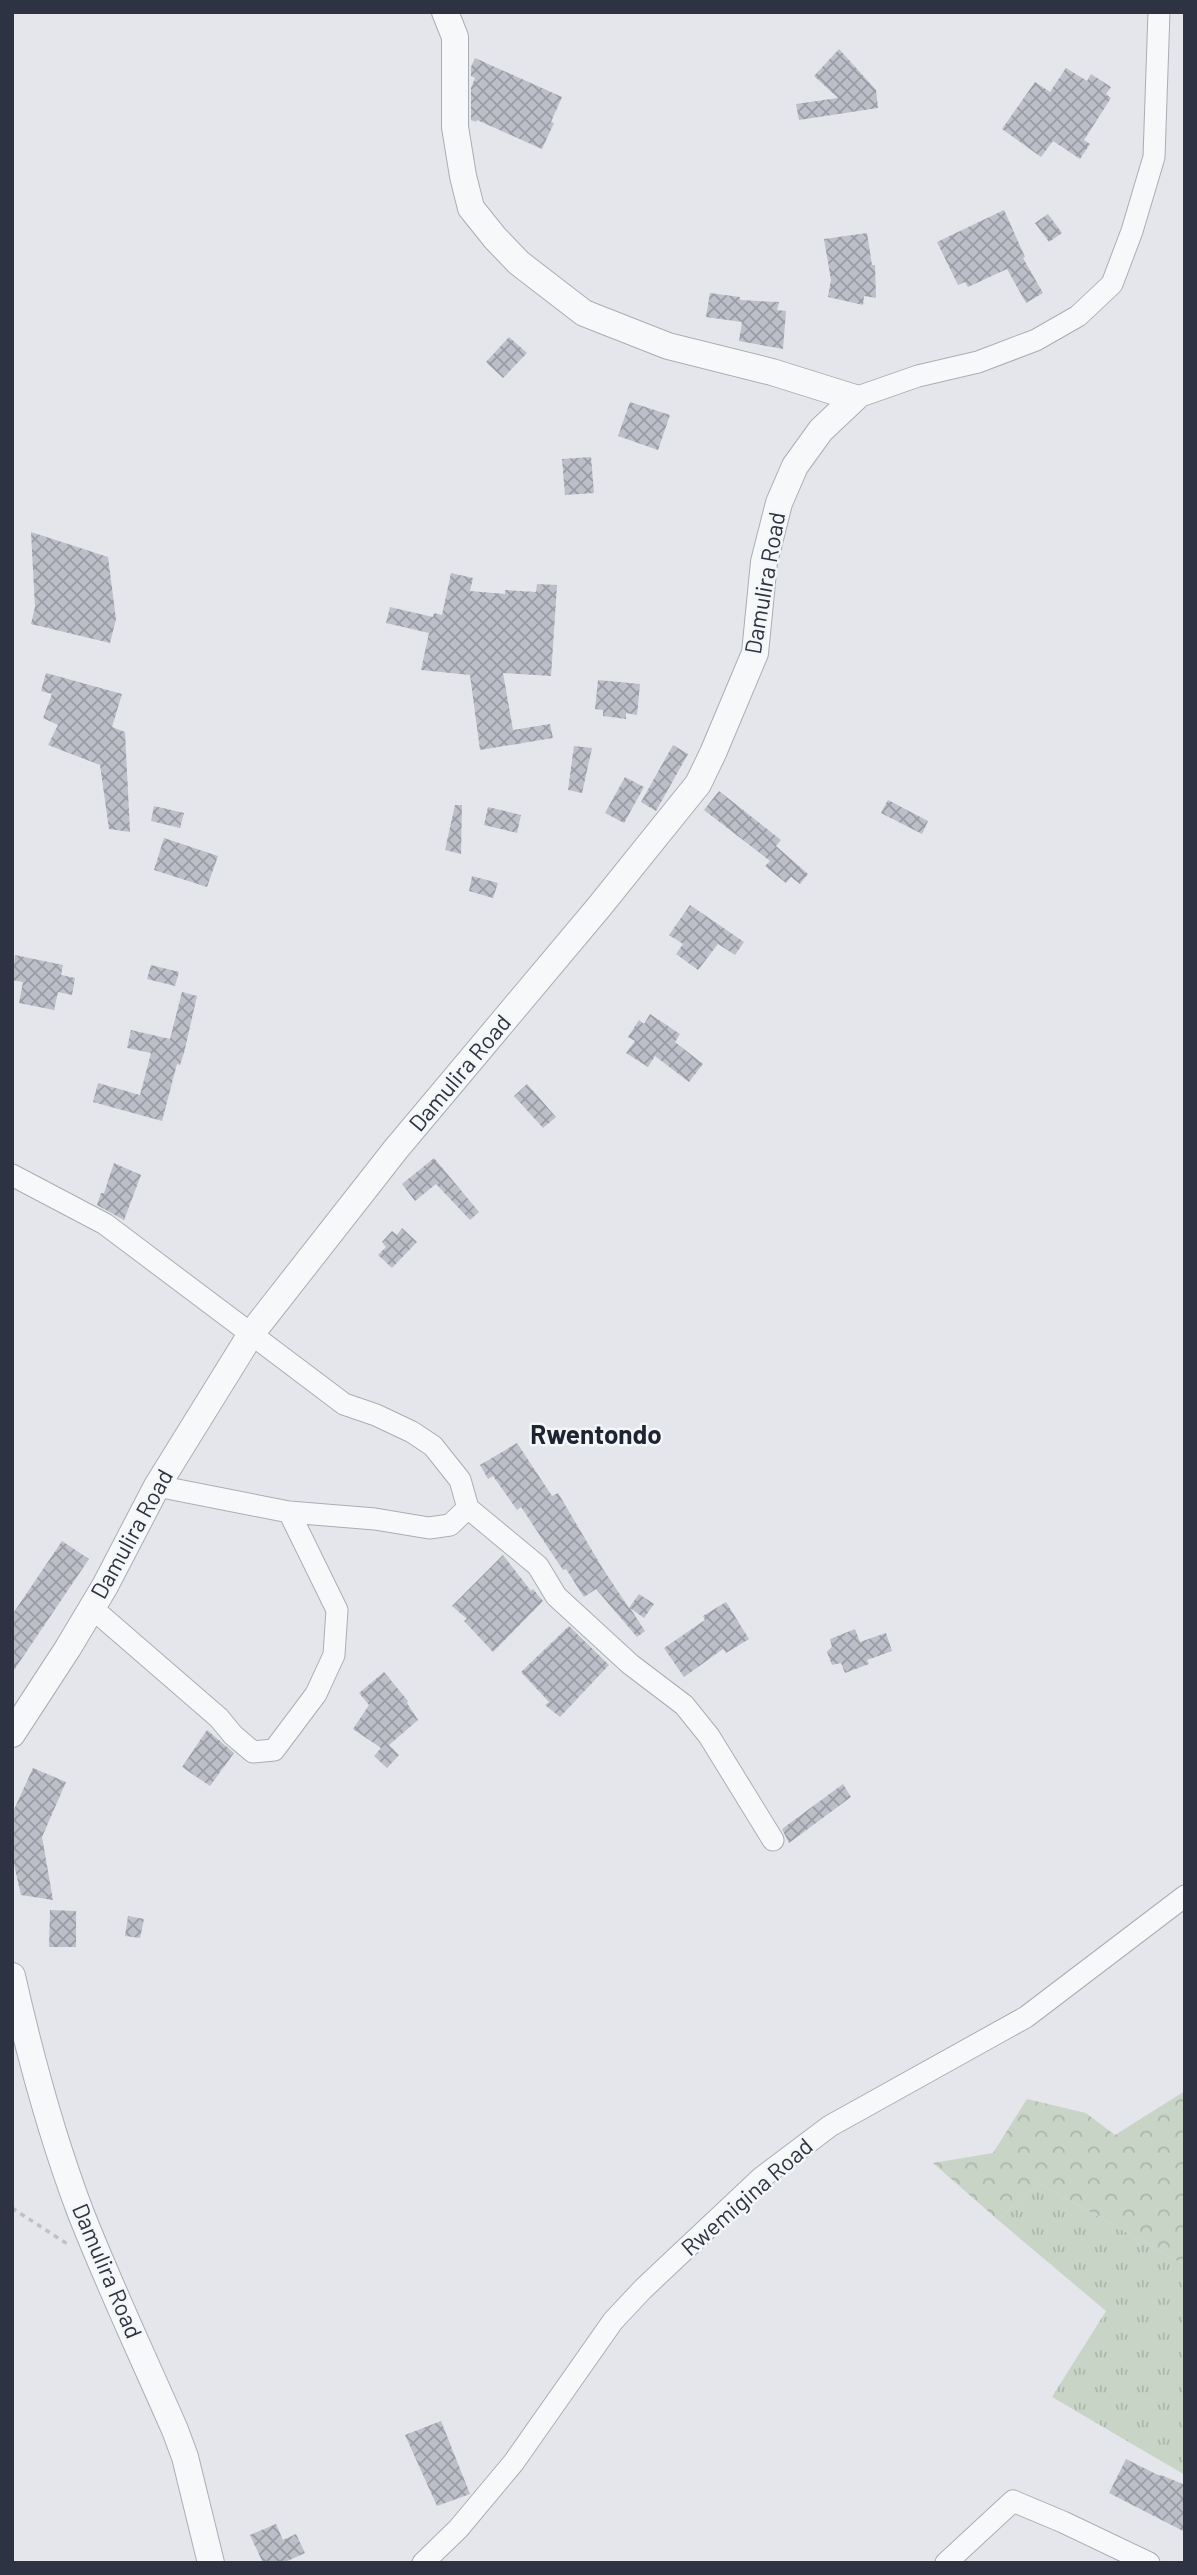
<svg xmlns="http://www.w3.org/2000/svg" width="1197" height="2575" viewBox="0 0 1197 2575" font-family="Barlow,sans-serif">
<defs>
<pattern id="grass-tufts" width="24" height="20" patternUnits="userSpaceOnUse" patternTransform="scale(1.75)"><rect width="24" height="20" fill="#c8d4c6"/><path d="M3 7l-1-3M5 7V3M7 7l1-3M15 17l-1-3M17 17v-4M19 17l1-3" fill="none" stroke="#acb6ab"/></pattern>
<pattern id="forest-crowns" width="20" height="18" patternUnits="userSpaceOnUse" patternTransform="scale(1.75)"><rect width="20" height="18" fill="#c8d4c6"/><path d="M2 6a3 3 0 1 1 6 0M12 15a3 3 0 1 1 6 0" fill="none" stroke="#acb6ab"/></pattern>
<pattern id="building-cross-hatch" width="8" height="8" patternUnits="userSpaceOnUse" patternTransform="scale(1.75)"><rect width="8" height="8" fill="#bcbfc8"/><path d="M0 0l8 8M0 8l8-8" fill="none" stroke="#999ca4"/></pattern>
</defs>
<rect width="100%" height="100%" fill="#e5e6eb"/>
<path fill="url(#grass-tufts)" d="M1038,2183L1185,2265V2475L1052,2397L1106,2311L998,2220Z"/>
<path fill="url(#forest-crowns)" d="M1185,2091V2265L1038,2183L998,2220L933,2163L993,2153L1027,2099L1086,2113L1115,2135Z"/>
<path fill="url(#building-cross-hatch)" d="M839,49L876,90L878,108L799,120L796,104L838,98L814,76Z
M475,58L562,97L551,122L554,123L542,149L477,120L476,122L471,120V88L475,78L471,76V67Z
M1066,68L1087,81L1091,74L1111,87L1106,94L1111,98L1084,140L1090,144L1080,159L1053,141L1041,157L1002,129L1035,82L1050,92Z
M1004,210L1025,257L1023,258L1043,293L1026,303L1007,269L968,287L965,282L958,285L937,242Z
M1048,214L1062,233L1049,242L1035,223Z
M867,233L872,265H875L876,298L864,296L863,305L828,297L831,280L824,239Z
M710,293L740,297V300L779,302L777,310L786,311L783,349L739,341L742,322L706,317Z
M509,337L527,353L503,378L486,362Z
M630,402L670,415L658,450L618,436Z
M591,457L594,493L565,495L562,459Z
M31,532L108,557L116,619L110,643L31,624L35,607Z
M451,573L473,578L470,591L505,594V590L536,592L537,584L557,585L551,676L503,673L513,730L550,724L553,738L480,750L470,675L421,670L429,633L386,623L390,607L433,617L434,613L442,615Z
M46,673L122,694L112,727L125,732L130,832L109,829L100,765L48,745L58,725L43,718L52,694L41,691Z
M598,680L640,684L637,715L626,713V719L603,716V710L595,709Z
M673,745L688,754L656,811L641,802Z
M574,746L592,748L582,793L568,790Z
M625,777L644,787L624,823L605,813Z
M719,791L781,840L776,846L808,874L800,884L791,877L786,883L765,866L770,861L704,810Z
M888,800L928,821L922,834L881,813Z
M455,805H462L461,854L445,850Z
M154,806L184,813L180,828L151,821Z
M488,807L521,815L517,833L484,825Z
M164,838L218,856L207,887L154,870Z
M472,876L498,883L493,898L469,891Z
M690,905L744,942L735,955L718,944L698,970L676,954L683,944L669,935Z
M15,955L63,965L61,975L75,978L72,995L58,992L54,1010L19,1003L23,982L12,980Z
M151,965L179,972L175,986L147,979Z
M182,992L197,996L184,1053L180,1065L177,1064L162,1121L93,1102L98,1083L140,1095L151,1053L127,1048L131,1030L170,1039Z
M650,1014L680,1034L675,1042L703,1064L689,1082L655,1056L648,1067L626,1053L635,1041L628,1037L639,1020L644,1024Z
M527,1084L556,1117L543,1128L514,1096Z
M434,1158L479,1212L470,1220L436,1184L415,1201L402,1184Z
M114,1163L141,1175L124,1220L97,1205L101,1193H104Z
M402,1228L417,1242L392,1268L378,1255L386,1247L382,1242L392,1231L397,1235Z
M517,1443L552,1496L558,1493L603,1569L629,1608L639,1594L654,1604L644,1618L630,1608L645,1631L637,1637L596,1589L584,1597L566,1569L563,1570L521,1507L517,1510L493,1476L488,1479L480,1465Z
M62,1541L89,1559L12,1673V1615Z
M503,1555L531,1591L533,1589L543,1601L493,1652L464,1621L467,1619L452,1606Z
M726,1602L749,1639L726,1653L723,1649L684,1677L664,1648L705,1620L703,1616Z
M569,1626L609,1665L560,1717L545,1705L549,1702L521,1672Z
M855,1629L860,1642L886,1633L892,1651L867,1660L869,1664L845,1673L841,1663L832,1665L827,1652L832,1647L830,1639Z
M384,1672L408,1701L407,1703L418,1720L389,1745L399,1755L387,1768L374,1756L381,1748L353,1729L369,1705L359,1693Z
M207,1730L234,1753L210,1786L182,1767Z
M33,1768L66,1782L42,1837L53,1900L21,1895L12,1856V1814Z
M843,1784L851,1797L789,1843L782,1829Z
M50,1910L76,1911V1947H49Z
M128,1916L144,1919L140,1938L125,1936Z
M441,2421L470,2494L437,2506L405,2435Z
M1126,2459L1160,2476L1161,2475L1185,2485V2532L1109,2493Z
M276,2524L283,2540L296,2534L305,2553L283,2563H263L250,2535Z"/>
<g fill="none" stroke-linecap="round" stroke-linejoin="round">
<defs>
<path id="minor" d="M855,398L918,376L978,362L1036,340L1078,316L1112,284L1132,231L1154,157L1159,12
M12,1175L105,1224L344,1404L376,1415L412,1432L433,1446L460,1480L468,1508L538,1566L556,1596L630,1664L684,1705L709,1736L773,1840
M157,1486L289,1512L375,1519L429,1528L450,1525L468,1508
M92,1608L219,1718L233,1735L253,1752L274,1750L316,1694L334,1655L337,1610L289,1512
M423,2563L458,2529L514,2462L613,2321L643,2289L761,2178L830,2126L1026,2017L1185,1896
M946,2563L1013,2501L1063,2522L1149,2563"/>
<path id="tertiary" d="M12,1734L68,1648L105,1586L157,1486L251,1334L396,1149L599,907L698,784L713,753L755,653L764,562L779,503L795,466L821,430L855,398L772,372L668,346L584,313L519,263L495,238L471,208L463,176L455,127V37L445,12
M12,1976C30,2056 51,2134 80,2211C109,2285 143,2357 175,2430L185,2457L211,2563"/>
</defs>
<use href="#minor" stroke="#aaadb5" stroke-width="23"/>
<use href="#tertiary" stroke="#aaadb5" stroke-width="28"/>
<path stroke="#bec1c6" stroke-width="3.5" stroke-dasharray="5 5" stroke-linecap="butt" d="M12,2208L69,2245"/>
<use href="#minor" stroke="#f7f8fa" stroke-width="21"/>
<use href="#tertiary" stroke="#f7f8fa" stroke-width="26"/>
</g>
<g text-anchor="middle" stroke-width="5" stroke-linejoin="round" paint-order="stroke">
<g font-size="23" fill="#2d3342" stroke="#f4f6f8">
<text transform="translate(765 583) rotate(-80)" y="8">Damulira Road</text>
<text transform="translate(460 1073) rotate(-50)" y="8">Damulira Road</text>
<text transform="translate(132 1534) rotate(-61)" y="8">Damulira Road</text>
<text transform="translate(747 2197) rotate(-41)" y="8">Rwemigina Road</text>
<text transform="translate(107 2271) rotate(67)" y="8">Damulira Road</text>
</g>
<g font-size="26" font-weight="bold" fill="#1f2433" stroke="#f4f6f8">
<text x="596" y="1444">Rwentondo</text>
</g>
</g>
<rect width="1197" height="2575" fill="none" stroke="#2d3342" stroke-width="28"/>
</svg>
